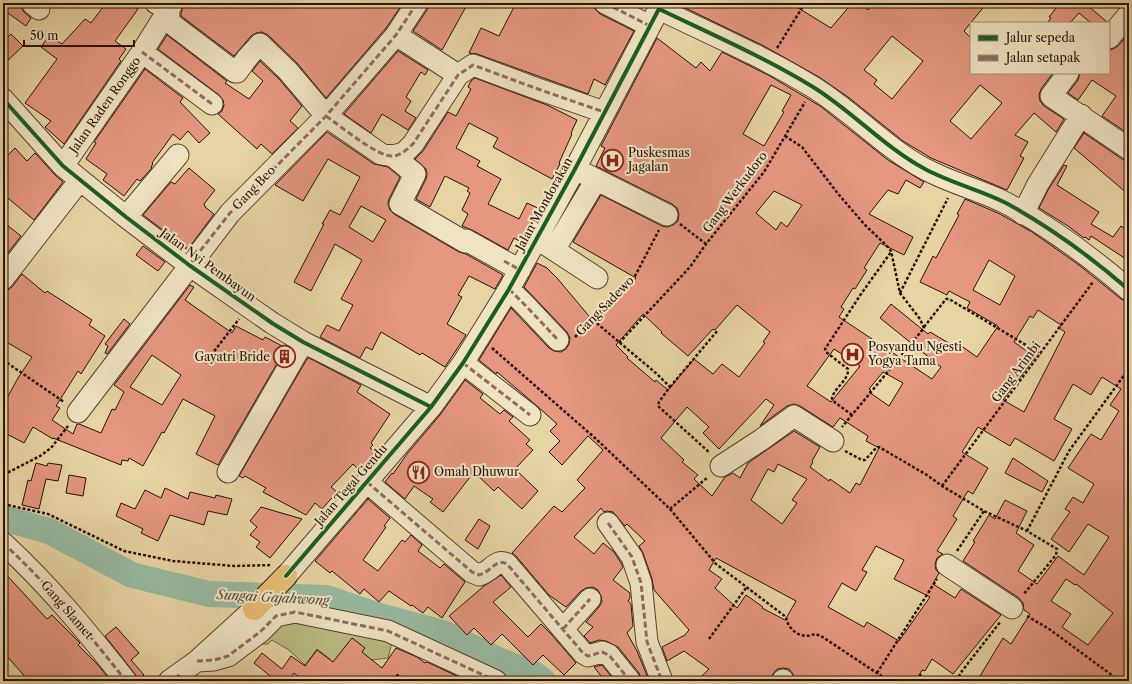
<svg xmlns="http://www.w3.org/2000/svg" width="1132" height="684" viewBox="0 0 1132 684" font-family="'Libre Caslon Text',serif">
<rect width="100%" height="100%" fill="#e7d4a3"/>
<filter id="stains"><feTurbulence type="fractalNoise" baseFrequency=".005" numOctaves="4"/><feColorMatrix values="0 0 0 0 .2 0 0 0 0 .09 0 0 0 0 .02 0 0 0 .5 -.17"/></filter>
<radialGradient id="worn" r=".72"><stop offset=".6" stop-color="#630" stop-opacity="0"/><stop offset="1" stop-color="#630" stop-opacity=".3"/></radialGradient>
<path fill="#babb82" stroke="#716646" d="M283,615L393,638L388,658L371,660L332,681H318L330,659L317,649L305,665L289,650L272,640L268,644H258Z"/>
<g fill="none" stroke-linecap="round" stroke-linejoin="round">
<path stroke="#98b9a1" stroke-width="26" d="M3,518L49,531L132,575L209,594L327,598L376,615L443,633L496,659L534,674L543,681"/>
</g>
<path fill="#e59780" stroke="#281109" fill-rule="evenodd" d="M11,3H20L21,7L24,12L31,18L26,26L5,11Z
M106,3H130L138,9L115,41L126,49L119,59L121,61L64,144L45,127L51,121L25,103L57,59L41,47L49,36L62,44L85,19L91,23Z
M184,3H403L386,28L326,98L297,63L268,35L262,32L256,33L251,36L234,56L181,16V13Z
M429,3H468L442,50L413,31L427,10Z
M516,3H593L595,9L600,14L634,31L605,85L594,79L588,94L477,54L469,53L481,28L499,36Z
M675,3H790L831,28L852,3H859L868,10L874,3H987L964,31L971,38V73H1053L1041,89L1039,95L1040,101L1044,106L1064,119L1056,132L1034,113L1015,135L1028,142L1020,156L1024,158L1007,190L931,158L903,141L848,97L819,77L762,45ZM892,36L923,61L892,99L874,84L877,80L864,70ZM980,85L1002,103L971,139L950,121Z
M1060,3H1087L1086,4L1107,22L1106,23H1091L1079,13L1070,23H1047L1051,18L1049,17Z
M1129,33V134L1102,116L1116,96L1092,80L1078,100L1068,93L1078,80L1080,73H1109V50L1113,49L1118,46Z
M11,34L23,46L3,65V41Z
M167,35L227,81L225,83L249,99L263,81L252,71L260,61L279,79L302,106L290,121L298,128L272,154L261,144L257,149L218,114L222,111L224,105L223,100L219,95L158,49Z
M657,38L696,68L701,62L710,71L722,52L770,76L820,106L888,160L924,182L920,188L906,180L898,194L888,190L869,214L913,237L904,255L880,243L864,268L867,270L855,289L853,288L841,307L844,309L839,317L932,379L941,367L880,318L891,304L928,334L930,332L957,348L960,345L977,357L998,326L967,308L970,302L949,291L947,295L920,282L933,256L936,258L959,215L957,214L965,199L1000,214L1032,232L1079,265L1121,299L1129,302V681H977L1003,638L1011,644L1030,614L1024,610L1023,603L1019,598L963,561L975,542L973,541L989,515L995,519L1005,500L1027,511L1016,533L1034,545L1018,571L1037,584L1058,556L1084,575L1109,537L1088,524L1069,552L1051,539L1070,512L1065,509L1073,497L1083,503L1094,484L1068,468L1091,434L1101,440L1119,411L1110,405L1121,389L1102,377L1091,395L1073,384L1054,419L1072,429L1054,461L1015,438L1010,446L978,427L962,452L988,468L973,494L968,491L953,516L957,519L937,551L943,554L937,558L935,564L936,570L939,573L933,584L955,598L961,589L1001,615L953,674L932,659L925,671L922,670L916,681H795L793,674L789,669L783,668L777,669L773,674L771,681H697L709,669L684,651L667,661L662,647L683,636H684L689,630L654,590L652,579L643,553L639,546L645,541L627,524L625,526L613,512L607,511L604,512L601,508L574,537L594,554L603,543L614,552L621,563L623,567L613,580L630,593V598L628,601L631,604L633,626L627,633L637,651L648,678L642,681L639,673L618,647L606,641L599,640L590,643L584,636L593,627L586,622L599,607L602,602L601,596L598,590L593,587L586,588L581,591L566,607L549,595L516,556L512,553L554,506L562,512L585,488L577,480L603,450L588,436L562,465L549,452L560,441L550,431L557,424L537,406L497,372L496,374L479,360L511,308L549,348L554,351L561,352L566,349L569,344L570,338L567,332L524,287L537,263L547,268L557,278L594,322L610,303L612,306L636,278L573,242L601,195L662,226L667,227L673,225L678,221L679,214L677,208L672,204L596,166L605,148L601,146ZM771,85L791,95L782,111L784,112L764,146L743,134ZM774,191L802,205L787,227L781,222L776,230L756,213ZM989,260L1015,276L1000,305L973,290ZM737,305L770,332L763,342L765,343L739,377L722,364L713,374L694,359L668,390L656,380L655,382L627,358L628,357L616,345L643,314L662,332L661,333L688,356L713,329L715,330ZM1038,310L1061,325L1059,328L1065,332L1024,412L1003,400L1035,357L1014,342L1030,316L1033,318ZM834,349L860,366L831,402L807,386ZM883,372L903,383L889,406L869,392L871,390L869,389ZM766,399L774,405L760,426L787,406L794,404L800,406L833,427L840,418L868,436L866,441L879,448L860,485L856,483L850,493L830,479L829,481L810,467L813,462L812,461L820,447L794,431L748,463L740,478L733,473L725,477L712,496L694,479L698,475L682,462L684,460L661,438L687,407L709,427L703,433L719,449ZM778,464L807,479L792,500L797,503L782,524L751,500L768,469L774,472ZM876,546L904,560L894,579L930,597L899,641L867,622L864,627L828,607L842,583L856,591L867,572L862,570ZM716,558L796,601L785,620L762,608L763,607L746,595L737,608L715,588L722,579L709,570ZM1066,579L1075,585L1076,584L1113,613L1088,645L1062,627L1071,614L1051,601Z
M398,51L428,70L425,75L421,72L406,97L411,101L405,111L416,118L408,130L382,114L371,133L344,114Z
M145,69L183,98L180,102L210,133L199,143L188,131L180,140L173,134L152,163L153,164L151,167L152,168L140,181L137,179L124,196L103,180L107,174L86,159L96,143L94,142Z
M475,78L547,105L577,120L571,133L572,134L559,163L560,164L552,179L493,147L498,138L469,123L456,148L480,161L477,166L501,179L488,204L519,219L527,203L540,209L521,242L514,238L508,250L472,230L462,226L468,214L462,210L470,193L467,191L469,188L445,176L430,207L416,199L426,179L427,174L426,169L415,159L423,151L448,112L456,116L471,89L468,87L471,81Z
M327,132L374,164L388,167L400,177L389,199L388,204L390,210L394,214L459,252L466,254L503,275L495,289L469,276L458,295L462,297L447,324L466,335L445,367L422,353L420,355L381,332L372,350L366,347L360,358L320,337L327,325L339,331L353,305L341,299L362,260L335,244L311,291L294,282L324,224H322L330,210L340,215L360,177L328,159L303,201L275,185ZM361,206L386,220L373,242L349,227Z
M1084,133L1122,159L1129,161V195L1074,148Z
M15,148L27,161L35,153L54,174L63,182L34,220L3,194V160Z
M1064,165L1067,166L1057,185L1099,212L1091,224L1113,237L1121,226L1129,231V261L1091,236L1089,240L1085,237L1084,238L1068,226L1039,208L1048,190Z
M189,168L215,190L204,204L205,206V207L214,214L188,249L143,215L171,182L175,184Z
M3,222L21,236L3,259Z
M143,246L165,262L158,271L136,255Z
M22,274L45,293L47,291L92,320L89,325L105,336L81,374L78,371L56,406L60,408L52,420L73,434L77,424H79L101,433L112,409L115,410L124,392L114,385L190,285L194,287L185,300L232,333L236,326L263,340L265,337L286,348L218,465L196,454L215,416L183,399L164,433L162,432L143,466L129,458L128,461L122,460L121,465L53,438V439L33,427L24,443L3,432V395L7,398L18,378L32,357L3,340V291L8,290L12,287ZM152,355L181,375L162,405L130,387Z
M124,319L130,324L107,354L105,353L108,346L105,344Z
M309,358L361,385L357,392L390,414L371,443L373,445L370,448L376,453L359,470L353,464L331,487L337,492L322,509L315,503L306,515L263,492L266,488L245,476L243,478L239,476L307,359Z
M465,380L483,394L480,398L500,414L504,410L513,417L509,421L530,440L526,444L533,450L515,469L538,491L522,509L498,487L494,491L474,472L443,512L430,502L433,499L414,486L405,499L385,482L392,473L393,474L407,454L440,415Z
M1013,458L1048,481L1042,492L1005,473Z
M36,463L47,466L48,463L62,465L58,481L46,479L39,509L22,505L28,480L31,481Z
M69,475L86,478L83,496L66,493Z
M165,488L188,499L190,492L215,498L216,495L232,499L227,515L208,511L204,525L170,515L158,541L141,533L143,529L116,516L121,503L135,509L145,490L161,498Z
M368,499L390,518L384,526L386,527L363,560L378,571L402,540L405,542L411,535L422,545L418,551L440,568L444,564L465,582L442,618L428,607L423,613L412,605L411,606L389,591L379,602L364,589L360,594L332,571L330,573L315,561Z
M261,507L302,519L270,558L256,547L260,542L250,535L257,527L250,521Z
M479,519L490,526L478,549L465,540Z
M3,571L47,619L52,615L80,643L78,645L97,664L111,681H29L3,652Z
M501,575L511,587L493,602L528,637L541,624L551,634L576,663L564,675L543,655L533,665L502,634L491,645L474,628L467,635L449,616L484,586Z
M116,627L139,653L131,660L144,675L138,680L135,674L105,636Z
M352,638L365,648L362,652L382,668L396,648L417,657L425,663L427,662L459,677L461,681H303L294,673L292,676L297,681H272L274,679L254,663L262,653L282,669L291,656L305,666L317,650L333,662Z
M602,665L615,681H605L594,667Z"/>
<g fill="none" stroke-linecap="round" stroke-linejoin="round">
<defs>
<path id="minor" d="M32,3L39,9
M156,3L168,10L169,14L168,19L173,25L235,72H237L248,57L260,44L288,71L326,116L381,154L393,156L404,153L413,144L458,75L473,65L535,88L604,112
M605,3L650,26
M659,9C711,34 764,57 813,87C852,111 884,147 925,169C951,183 980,190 1006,203C1050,227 1091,257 1129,290
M396,35L458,75
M1109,38L1129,14
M142,52L212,104
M1068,73L1051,96L1129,149
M3,99L63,166L126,217L189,265L272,323L303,342L431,407
M393,156L415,174L400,204L465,242L466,240L520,270
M63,166L142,52L172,4
M575,169L667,215
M1023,214L1038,184L1081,115
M126,217L178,155
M542,242L597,278
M554,250L596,180
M3,279L80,180
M509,289L526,306L558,340
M463,363L530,415
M78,412L230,213L326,116L396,35L417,3
M721,466L761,440L794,416L833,441
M228,472L303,342
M367,482L472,572L479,575C491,572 496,558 507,564L583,653L588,656L602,652L609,655L630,681
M608,523L632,557L641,583L647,642L662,681
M3,543C49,585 88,633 126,681
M947,565L1012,608
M286,576L431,407L463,363L509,289L575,169L662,3
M563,629L590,599
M197,661L214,660L228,656L260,632L276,616L295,612L388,631L496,681
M169,681L197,661L254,609
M783,681V680"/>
<path id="major" d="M254,609L286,576"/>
</defs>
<use href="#minor" stroke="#584230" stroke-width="23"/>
<use href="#major" stroke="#281109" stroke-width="24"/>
<path stroke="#281109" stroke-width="2.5" stroke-dasharray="3 2" stroke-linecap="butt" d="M777,48L805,3
M785,136L802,147L839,195L865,225L886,245L891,251L900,293L920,319L924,328L842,427
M680,224L706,244
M900,293L948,198
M593,320L657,374L670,387L659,402L658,406L710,453
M924,327L946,299H949L1041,354
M575,337L635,276L659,230
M619,343L690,267L706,244L764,172L805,102
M492,348L595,438L670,509L716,564L786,617C788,630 801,640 815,634L821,636L889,681
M3,360L64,402
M205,363L239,319
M670,387L718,330
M852,415L833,401L832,398C834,388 849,380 848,369L826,352L825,349L861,294L891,252
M845,451L862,460H865L876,448L879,447L927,475L942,486L984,511L1027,531L1057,549L1056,555L1023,595
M3,473H7L40,456L51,448L68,426
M942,486L1093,282
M3,504L48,514L124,551L173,561L234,566L272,565
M670,509L708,477
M1027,531L1069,451L1125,374
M957,551L984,511
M1027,616L1049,629L1120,681
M709,639L746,588
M877,673L937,579
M394,681L399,673
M917,681L921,674
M956,681L962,671L1001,621"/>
<use href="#minor" stroke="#efe3c3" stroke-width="21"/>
<use href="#major" stroke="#e4ba72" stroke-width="22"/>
<path stroke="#8d6e63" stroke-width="3" stroke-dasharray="6 3" stroke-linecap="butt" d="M605,3L650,26
M142,52L212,104
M326,116C339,125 378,157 392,156C401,156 407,149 413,144L458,75L473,65L535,88L604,112
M504,261L520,270
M189,265L230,213L326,116L396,35L417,3
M509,289L526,306L558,340
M463,363L530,415
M367,482L472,572L479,575C491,572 496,558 507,564L583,653L588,656L602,652L609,655L630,681
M608,523L632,557L641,583L647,642L662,681
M3,543C49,585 88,633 126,681
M563,629L590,599
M197,661L214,660L228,656L260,632L276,616L295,612L388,631L496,681
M177,675L186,681
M783,681V680"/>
<defs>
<path id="cycleway" d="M659,9C711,34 764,57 813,87C852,111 884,147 925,169C951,183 980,190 1006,203C1050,227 1091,257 1129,290
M3,99L63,166L126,217L189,265L272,323L303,342L431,407
M286,576L431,407L463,363L509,289L575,169L662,3"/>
</defs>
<use href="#cycleway" stroke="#efe3c3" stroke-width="6"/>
<use href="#cycleway" stroke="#1b5e20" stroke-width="4"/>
</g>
<defs>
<symbol id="hospital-ring" viewBox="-11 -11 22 22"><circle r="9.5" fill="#efe3c3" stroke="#8f2418" stroke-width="1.5"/><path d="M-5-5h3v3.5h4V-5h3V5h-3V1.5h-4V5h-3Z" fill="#8f2418"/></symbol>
<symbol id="building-ring" viewBox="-11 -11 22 22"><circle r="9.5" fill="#efe3c3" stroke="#8f2418" stroke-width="1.5"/><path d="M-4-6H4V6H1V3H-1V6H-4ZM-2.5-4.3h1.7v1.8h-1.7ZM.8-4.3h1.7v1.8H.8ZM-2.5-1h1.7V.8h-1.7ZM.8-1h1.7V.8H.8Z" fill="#8f2418"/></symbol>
<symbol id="restaurant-ring" viewBox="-11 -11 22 22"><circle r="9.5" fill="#efe3c3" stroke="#8f2418" stroke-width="1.5"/><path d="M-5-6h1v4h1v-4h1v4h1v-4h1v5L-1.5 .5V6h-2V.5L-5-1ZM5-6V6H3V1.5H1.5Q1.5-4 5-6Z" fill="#8f2418"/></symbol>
</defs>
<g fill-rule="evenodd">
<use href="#hospital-ring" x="600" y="148" width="25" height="25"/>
<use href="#hospital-ring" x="840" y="342" width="25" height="25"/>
<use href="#building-ring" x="272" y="344" width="25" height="25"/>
<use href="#restaurant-ring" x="406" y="460" width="25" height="25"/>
</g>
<g text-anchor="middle" stroke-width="4" stroke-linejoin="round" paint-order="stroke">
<g font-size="12" fill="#281109" stroke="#efe3c3">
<text transform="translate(105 105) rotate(-55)" y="4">Jalan Raden Ronggo</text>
<text transform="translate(254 188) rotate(-46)" y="4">Gang Beo</text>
<text transform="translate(735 192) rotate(-53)" y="4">Gang Werkudoro</text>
<text transform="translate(544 204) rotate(-61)" y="4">Jalan Mondorakan</text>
<text transform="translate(208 265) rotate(36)" y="4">Jalan Nyi Pembayun</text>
<text transform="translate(605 306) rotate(-46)" y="4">Gang Sadewo</text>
<text transform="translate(1016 372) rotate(-53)" y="4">Gang Arimbi</text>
<text transform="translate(351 485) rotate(-49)" y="4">Jalan Tegal Gendu</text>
<text transform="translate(67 610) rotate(49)" y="4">Gang Slamet</text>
</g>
<g font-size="12" fill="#281109" stroke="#efe3c3" text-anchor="start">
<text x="628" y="157">Puskesmas<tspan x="628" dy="14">Jagalan</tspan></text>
<text x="868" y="351">Posyandu Ngesti<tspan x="868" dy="14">Yogya Tama</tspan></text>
<text x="270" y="361" text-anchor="end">Gayatri Bride</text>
<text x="434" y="476">Omah Dhuwur</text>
</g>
<g font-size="13" font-style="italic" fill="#4f4c3e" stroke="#efe3c3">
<text transform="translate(273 597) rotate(3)" y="5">Sungai Gajahwong</text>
</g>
</g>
<rect width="1132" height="684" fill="none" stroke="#e7d4a3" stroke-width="16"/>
<rect x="4" y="4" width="1124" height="676" fill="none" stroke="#281109" stroke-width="2"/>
<rect x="8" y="8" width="1116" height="668" fill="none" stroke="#281109"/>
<rect x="970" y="22" width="140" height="52" fill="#efe3c3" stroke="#9f8f79"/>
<rect x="978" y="35" width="20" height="6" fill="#1b5e20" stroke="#9f8f79"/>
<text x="1006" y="42" font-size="12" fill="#281109">Jalur sepeda</text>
<rect x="978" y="55" width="20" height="6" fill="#8d6e63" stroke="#9f8f79"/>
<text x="1006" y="62" font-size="12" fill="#281109">Jalan setapak</text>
<path d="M24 40v6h110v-6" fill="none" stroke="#281109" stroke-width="2"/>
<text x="30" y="40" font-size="12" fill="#281109" stroke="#efe3c3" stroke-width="3" paint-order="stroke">50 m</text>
<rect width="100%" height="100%" filter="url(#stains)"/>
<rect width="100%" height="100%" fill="url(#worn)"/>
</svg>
